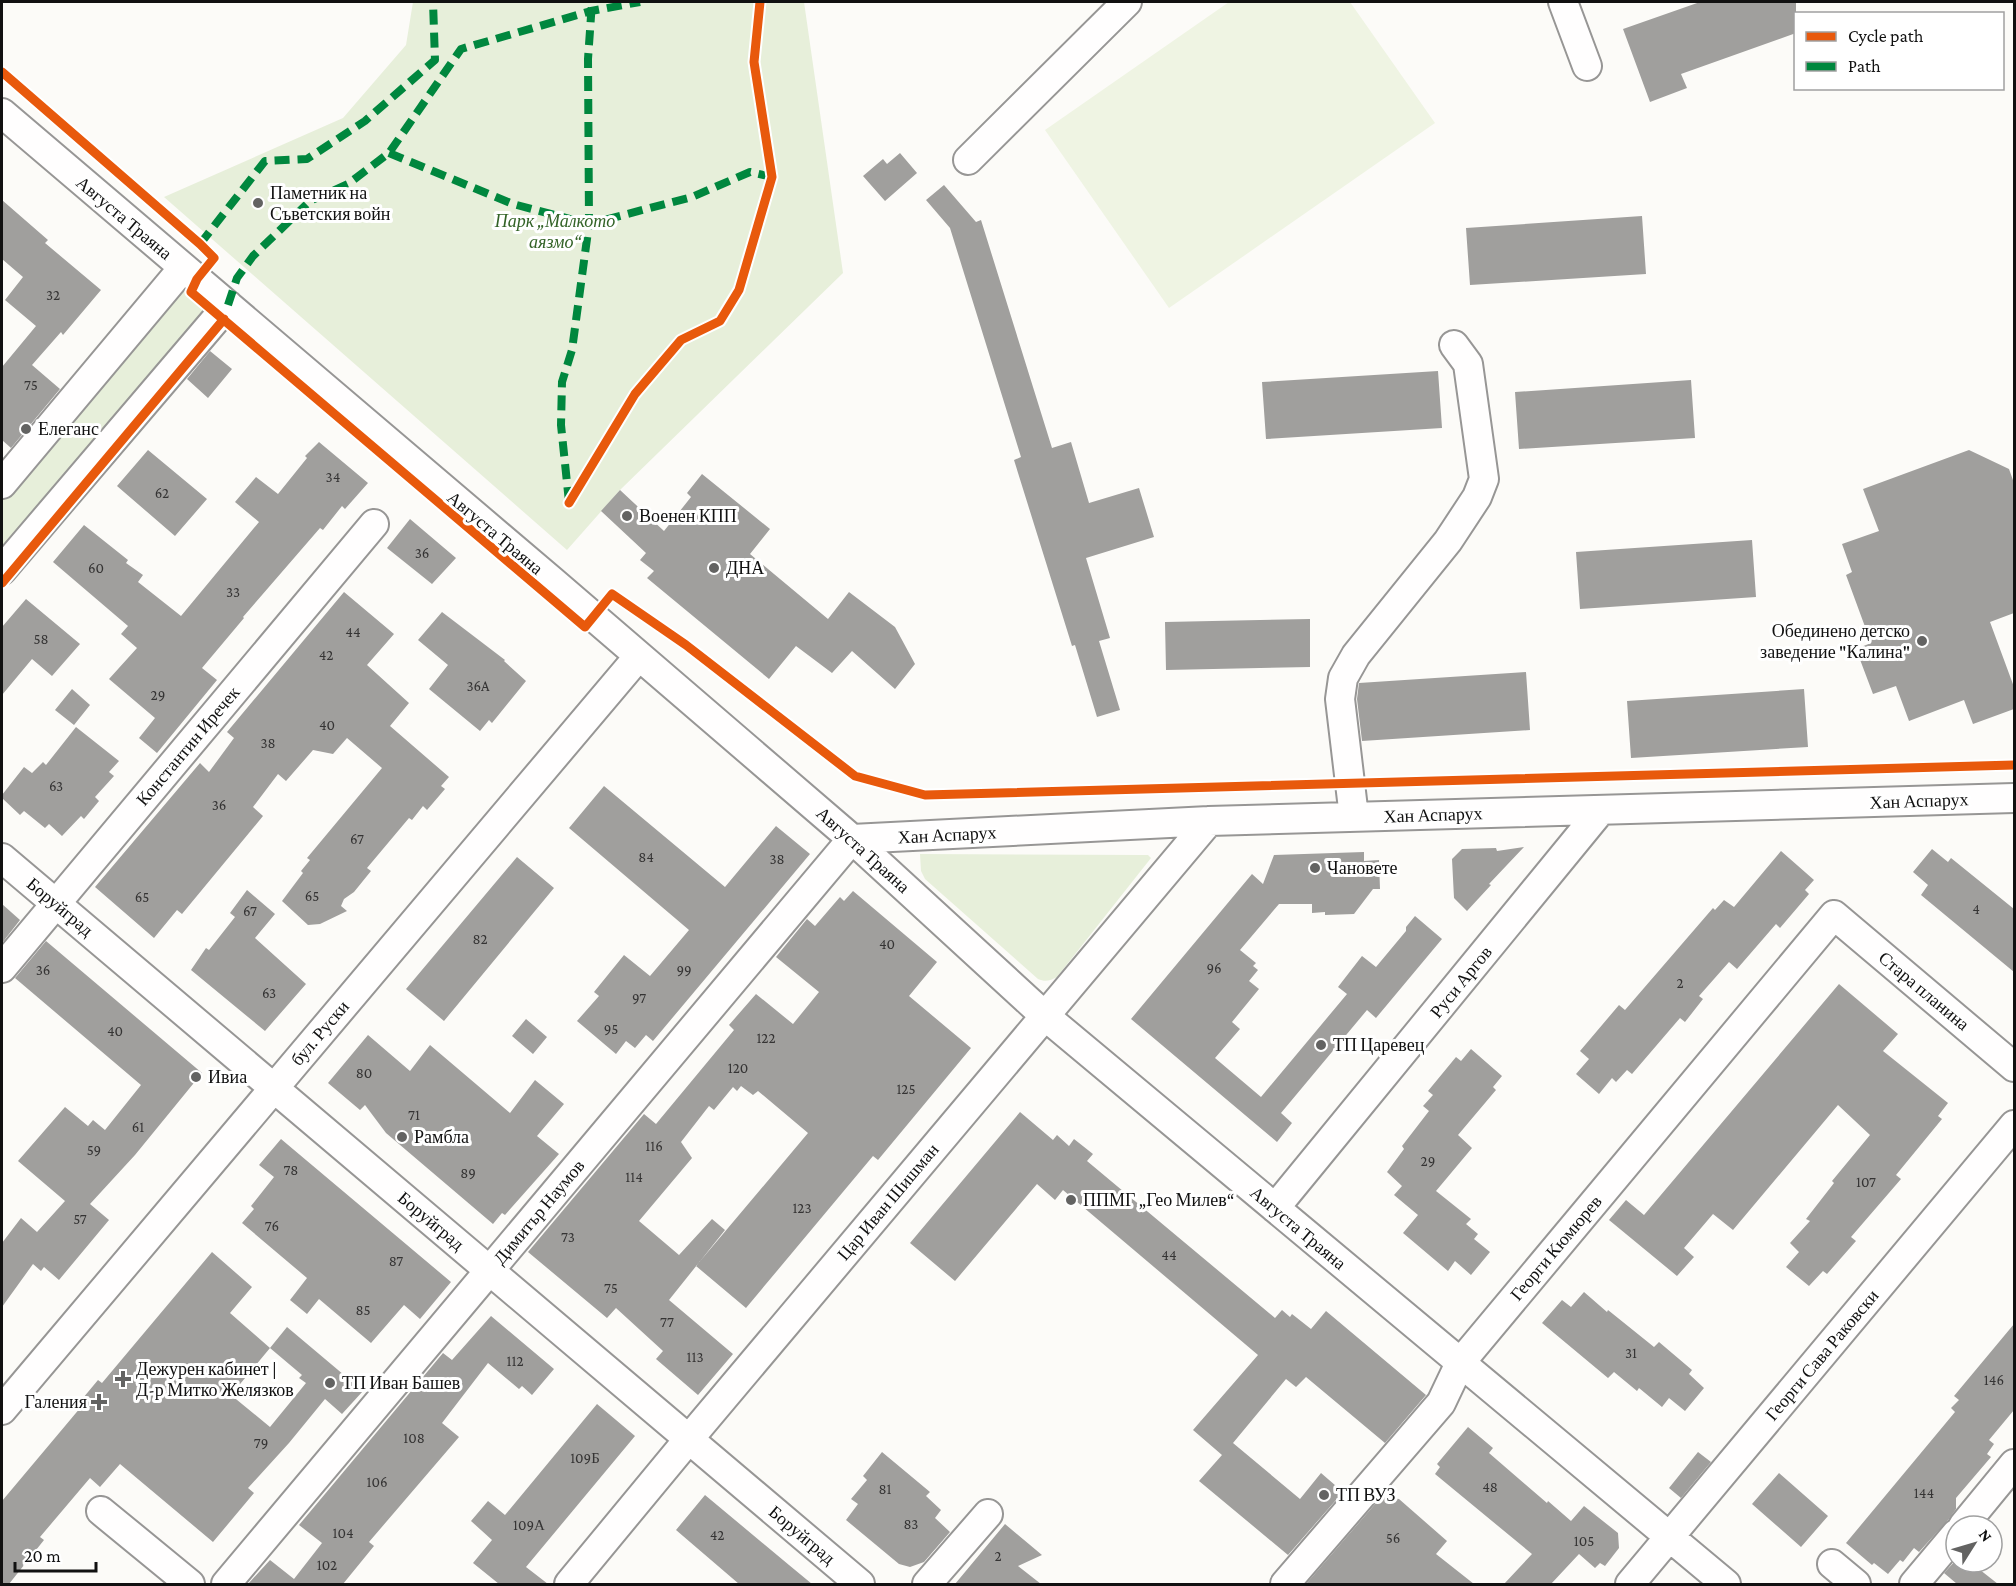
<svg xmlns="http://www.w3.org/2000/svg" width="2016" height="1586" viewBox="0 0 2016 1586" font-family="'Crimson Pro',serif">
<rect width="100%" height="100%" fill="#fcfbf8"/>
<path fill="#e7efda" d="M413,2H804L843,273L620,490L567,550L164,197L343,118L406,45Z
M183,268L228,305L2,570V484Z
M920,854L1144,855H1148L1151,858L1057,977C1050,981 1045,982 1038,979L925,879L921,871Z"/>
<path fill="#eff4e3" d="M1229,2H1350L1435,123L1169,308L1045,130Z"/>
<path fill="#a09f9d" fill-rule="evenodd" d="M1700,2H1796V33L1681,74L1687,88L1650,102L1623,29Z
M900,153L917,173L885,201L863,176L883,159L887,164Z
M944,185L976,222L981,220L1052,448L1071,442L1089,503L1139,488L1154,537L1086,558L1110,638L1099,641L1120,710L1097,717L1075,645L1072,646L1014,460L1021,457L950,228L926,200Z
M2,200L48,240L45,243L101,290L63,335L61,332L32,365L60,389L11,448L2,440V367L36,326L5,300L23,277L2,259Z
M1642,216L1646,274L1470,285L1466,228Z
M210,351L232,369L208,398L187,379Z
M1438,371L1442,428L1266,439L1262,382Z
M1691,380L1695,438L1519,449L1515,392Z
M319,442L368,483L345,509L342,506L323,530L320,528L243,617L244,618L202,668L217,680L157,753L139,738L155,718L109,679L137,648L121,634L128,626L53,562L84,525L128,560L126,563L143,575L138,582L181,616L259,522L235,502L256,477L278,494L307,458L305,456Z
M148,450L207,499L175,536L117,486Z
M1969,450L2009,469L2014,483V613L1990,622L2014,687V709L1973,724L1964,700L1909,721L1896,686L1873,694L1856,649L1871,643L1846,575L1852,572L1842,544L1879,531L1863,489Z
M702,474L770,529L750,554L828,619L849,592L895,627L915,664L895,689L852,651L832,673L796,646L769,679L647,578L654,571L640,560L646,553L601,511L620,490L664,531L691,497L687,493Z
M410,519L456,558L432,584L387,548Z
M1752,540L1756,597L1580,609L1576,552Z
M344,592L394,634L367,665L409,703L390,726L449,777L441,786L445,789L427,810L423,806L412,820L409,818L367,868L371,871L354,892L344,899L341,906L347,911L320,924L308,925L282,901L303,873L301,871L310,860L307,858L382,768L347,738L333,754L313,750L286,781L278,774L253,807L263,816L182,914L177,910L154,938L95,887L200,763L209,772L234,738L227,732Z
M26,599L80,644L52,676L32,659L2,695V627Z
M442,612L505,660L504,661L526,681L492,723L489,720L480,731L429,689L448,665L418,640Z
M1310,619V667L1166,670L1165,622Z
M1526,672L1530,730L1362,741L1357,699L1359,683Z
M72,689L90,705L74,725L55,710Z
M1804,689L1808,747L1631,758L1627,701Z
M76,727L119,761L109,772L114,776L95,797L99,801L84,819L81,816L62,836L49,824L45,828L24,811L20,815L2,798V795L24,767L32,773L43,762L46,765Z
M604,786L725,887L776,826L810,854L653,1041L646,1035L635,1048L626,1041L616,1054L577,1021L599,996L594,992L624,955L650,976L689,930L569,828Z
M1524,847L1489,884L1491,885L1467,911L1454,898L1452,859L1462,849L1496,848L1497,851Z
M1932,849L1948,862L1951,858L2014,909V972L1921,895L1928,885L1913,872Z
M1781,851L1814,880L1805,890L1809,894L1780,928L1776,924L1737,969L1729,962L1699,996L1703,999L1685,1022L1680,1018L1632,1074L1627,1070L1616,1082L1612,1078L1599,1094L1576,1074L1589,1059L1580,1051L1619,1005L1625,1010L1713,908L1715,910L1724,900L1734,907Z
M1364,852V861L1379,860L1380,889H1373L1354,914L1325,915V912L1312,913V904H1279L1240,950L1256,963L1253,966L1258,970L1249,981L1259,989L1232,1022L1240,1029L1215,1058L1261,1097L1347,994L1338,987L1362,956L1376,967L1406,931V927L1415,916L1442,939L1376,1018L1367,1010L1281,1113L1292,1123L1277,1142L1131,1019L1252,874L1263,884L1274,855Z
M517,857L554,888L444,1021L406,989Z
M247,890L275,914L255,938L306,984L265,1031L191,970L206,948L209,950L235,917L230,913Z
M853,891L937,962L909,996L971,1048L878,1160L873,1156L746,1308L696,1266L808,1133L758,1091L753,1095L741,1086L737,1091L733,1087L714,1110L709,1106L681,1142L692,1158L639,1221L679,1255L712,1219L725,1230L669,1300L733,1354L698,1395L656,1359L663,1351L616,1308L607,1318L528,1252L644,1114L656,1124L734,1030L729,1025L756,994L793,1024L819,992L776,957L807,919L815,926L840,897L844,901Z
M2,904L20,920L2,943Z
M46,941L202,1073L135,1155L90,1204L109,1220L59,1280L44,1267L41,1271L33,1264L2,1307V1243L21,1218L37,1232L65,1201L18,1161L65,1107L88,1126L93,1120L105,1130L141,1085L15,978Z
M1839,984L1898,1034L1883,1051L1948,1103L1938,1116L1942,1119L1896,1175L1901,1179L1851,1237L1856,1241L1827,1274L1823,1271L1809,1286L1786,1267L1799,1252L1790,1243L1810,1221L1806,1219L1834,1183L1832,1181L1870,1135L1838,1105L1733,1230L1713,1214L1684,1248L1694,1257L1677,1276L1609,1220L1626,1200L1644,1215Z
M526,1019L547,1037L533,1054L512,1036Z
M368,1035L410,1071L430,1045L510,1113L535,1080L564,1104L537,1136L559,1154L505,1215L502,1213L493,1224L386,1133L365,1105L360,1110L328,1083Z
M1471,1049L1502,1076L1493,1087L1496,1090L1458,1135L1472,1148L1436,1191L1471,1219L1466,1224L1478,1234L1474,1239L1490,1252L1471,1275L1455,1261L1448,1271L1403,1233L1418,1215L1394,1195L1402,1186L1387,1172L1404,1149L1402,1146L1429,1111L1423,1106L1433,1095L1428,1091L1456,1057L1461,1061Z
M1020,1112L1053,1140L1057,1135L1069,1146L1074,1139L1093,1154L1087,1161L1275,1318L1282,1310L1290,1317L1292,1314L1311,1329L1326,1311L1426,1395L1385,1443L1306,1377L1296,1387L1286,1379L1233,1443L1300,1499L1321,1473L1343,1492L1288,1555L1199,1481L1222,1455L1193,1430L1258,1355L1063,1190L1055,1200L1037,1184L955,1281L910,1243Z
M281,1139L451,1282L420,1319L404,1305L371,1343L319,1299L307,1314L290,1300L307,1278L242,1223L254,1209L251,1206L274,1177L259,1165Z
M212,1252L252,1287L230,1313L270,1348L287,1327L363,1391L342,1414L325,1399L289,1443L248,1488L254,1493L213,1542L120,1464L100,1487L90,1478L40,1537L44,1540L9,1584H2V1501L86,1401L83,1398L98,1380L102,1383ZM270,1348L302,1375L299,1378L306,1383L270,1427L231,1395Z
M1584,1292L1607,1312L1608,1310L1654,1347L1659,1342L1692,1370L1689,1374L1704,1388L1685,1411L1669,1398L1662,1407L1639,1388L1637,1391L1614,1372L1608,1378L1542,1323L1562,1300L1571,1307Z
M491,1316L554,1369L532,1395L522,1386L519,1389L488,1363L442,1423L459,1437L369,1542L374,1546L343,1584H248L270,1560L294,1579L322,1543L299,1525L443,1353L452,1360Z
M2014,1324V1410L1989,1440L1994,1444L1987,1454L1991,1457L1956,1498V1509L1948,1520L1919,1552L1914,1548L1903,1562L1900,1560L1888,1574L1874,1563L1872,1565L1846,1543L1955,1412L1951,1408L1959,1400L1954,1396Z
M597,1404L635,1436L526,1567L548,1584H499L473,1563L492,1540L471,1521L488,1501L505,1515Z
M1468,1427L1493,1448L1489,1453L1547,1503L1548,1501L1571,1521L1584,1506L1618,1533L1619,1548L1605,1566L1600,1563L1595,1568L1579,1554L1551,1584H1504L1532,1554L1435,1474L1440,1467L1437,1464Z
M882,1452L930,1492L926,1496L941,1510L935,1518L950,1532L924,1562L910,1567L899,1564L846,1520L858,1504L851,1499L867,1480L863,1476Z
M1698,1452L1711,1462L1681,1498L1669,1488Z
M1779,1473L1828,1516L1801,1547L1752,1504Z
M705,1495L789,1565L812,1584H739L676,1530Z
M1382,1496L1399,1499L1447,1541L1436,1554L1474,1584H1306Z
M1005,1524L1042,1555L1018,1566L1041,1584H955Z
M1956,1560V1562H1970L1998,1584H1957L1944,1573Z"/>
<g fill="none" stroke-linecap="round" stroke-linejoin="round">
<defs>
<path id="minor" d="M1563,2L1587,66
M2,113L552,581L852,839L1045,1016L1726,1584
M968,160L1127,2
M2,484L183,268
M2,570L228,305
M1354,817L1340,699L1343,678L1356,655L1448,541L1477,497L1484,479L1468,364L1454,345
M852,839L1209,821L2014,798
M2,858L860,1584
M2,968L374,524
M1275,1208L1601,810
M2,1410L639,656
M101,1511L190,1584
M1963,1526L2014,1464
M1832,1564L1856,1584
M226,1584L852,839
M569,1584L688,1440L1209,821
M927,1584L988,1514
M1285,1584L1441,1403L1460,1363L1834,915L2014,1067
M1630,1584L2014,1125
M1914,1584L1956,1534"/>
</defs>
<use href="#minor" stroke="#979695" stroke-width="32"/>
<use href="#minor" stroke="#fffefe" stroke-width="28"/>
<path stroke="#00873e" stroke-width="8" stroke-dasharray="15 8" stroke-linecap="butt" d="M389,153L513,204L589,224L692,197L750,172L772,177
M200,244L265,161L307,159L365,121L435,60L433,2
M228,305L237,278L253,256L310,201L348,184L389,153L461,49L591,11L640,2
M569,502L561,425L562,382L572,350L589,224L588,59L592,2"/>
<defs>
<path id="cycleway" d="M2,72L200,244L214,258L197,279L191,292L585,627L612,594L686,645L855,776L925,795L2014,765
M569,503L635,394L681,340L720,321L739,290L772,177L754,62L760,2
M2,583L224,319"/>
</defs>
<use href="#cycleway" stroke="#fff" stroke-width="13"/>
<use href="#cycleway" stroke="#e8590c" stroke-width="9"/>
</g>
<g fill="#636362" stroke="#fff" stroke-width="2">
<circle cx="258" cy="203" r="6"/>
<circle cx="26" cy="429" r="6"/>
<circle cx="627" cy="516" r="6"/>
<circle cx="714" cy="568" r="6"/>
<circle cx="1922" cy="641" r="6"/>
<circle cx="1315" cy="868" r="6"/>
<circle cx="1321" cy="1045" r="6"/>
<circle cx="196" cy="1077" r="6"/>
<circle cx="402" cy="1137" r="6"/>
<circle cx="1071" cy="1200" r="6"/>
<path d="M120 1370h6v6h6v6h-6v6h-6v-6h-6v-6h6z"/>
<circle cx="330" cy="1383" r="6"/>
<path d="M96 1393h6v6h6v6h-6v6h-6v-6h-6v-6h6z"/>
<circle cx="1324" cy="1495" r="6"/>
</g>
<g text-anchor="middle" stroke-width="6" stroke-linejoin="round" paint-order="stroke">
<g font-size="15" fill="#353434">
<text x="53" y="300">32</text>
<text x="31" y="390">75</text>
<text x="333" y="482">34</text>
<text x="162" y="498">62</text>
<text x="422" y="558">36</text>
<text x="96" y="573">60</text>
<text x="233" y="597">33</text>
<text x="353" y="637">44</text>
<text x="41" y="644">58</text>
<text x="326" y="660">42</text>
<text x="478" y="691">36A</text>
<text x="158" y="700">29</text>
<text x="327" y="730">40</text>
<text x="268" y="748">38</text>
<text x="56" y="791">63</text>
<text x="219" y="810">36</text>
<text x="357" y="844">67</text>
<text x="646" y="862">84</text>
<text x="777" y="864">38</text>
<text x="312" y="901">65</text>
<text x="142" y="902">65</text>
<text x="1976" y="914">4</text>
<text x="250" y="916">67</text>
<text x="480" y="944">82</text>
<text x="887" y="949">40</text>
<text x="1214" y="973">96</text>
<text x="43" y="975">36</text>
<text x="684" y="975">99</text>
<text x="1680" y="988">2</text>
<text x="269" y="998">63</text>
<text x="639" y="1003">97</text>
<text x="611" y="1034">95</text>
<text x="115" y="1036">40</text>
<text x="766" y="1043">122</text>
<text x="738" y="1073">120</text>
<text x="364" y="1078">80</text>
<text x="906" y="1094">125</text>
<text x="414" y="1120">71</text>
<text x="138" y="1132">61</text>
<text x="654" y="1151">116</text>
<text x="94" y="1155">59</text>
<text x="1428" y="1166">29</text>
<text x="291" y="1175">78</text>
<text x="468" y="1178">89</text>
<text x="634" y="1182">114</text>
<text x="1866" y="1187">107</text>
<text x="802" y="1213">123</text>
<text x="80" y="1224">57</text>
<text x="272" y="1231">76</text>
<text x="568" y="1242">73</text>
<text x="1169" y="1260">44</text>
<text x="396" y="1266">87</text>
<text x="611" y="1293">75</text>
<text x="363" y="1315">85</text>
<text x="667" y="1327">77</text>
<text x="1631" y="1358">31</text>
<text x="695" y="1362">113</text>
<text x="515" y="1366">112</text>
<text x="1994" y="1385">146</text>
<text x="414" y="1443">108</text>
<text x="261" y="1448">79</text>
<text x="585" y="1463">109Б</text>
<text x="377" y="1487">106</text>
<text x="1490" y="1492">48</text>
<text x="885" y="1494">81</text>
<text x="1924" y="1498">144</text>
<text x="911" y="1529">83</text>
<text x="529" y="1530">109А</text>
<text x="343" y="1538">104</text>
<text x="717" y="1540">42</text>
<text x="1393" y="1543">56</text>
<text x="1584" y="1546">105</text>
<text x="998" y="1561">2</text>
<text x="327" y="1570">102</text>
</g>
<g font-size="18" fill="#111" stroke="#fff" text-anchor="start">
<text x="270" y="199">Паметник на<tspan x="270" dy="21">Съветския войн</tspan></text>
<text x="38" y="435">Елеганс</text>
<text x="639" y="522">Военен КПП</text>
<text x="726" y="574">ДНА</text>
<text x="1910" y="637" text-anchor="end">Обединено детско<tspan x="1910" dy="21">заведение "Калина"</tspan></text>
<text x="1327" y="874">Чановете</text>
<text x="1333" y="1051">ТП Царевец</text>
<text x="208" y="1083">Ивиа</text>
<text x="414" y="1143">Рамбла</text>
<text x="1083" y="1206">ППМГ „Гео Милев“</text>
<text x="136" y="1375">Дежурен кабинет |<tspan x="136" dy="21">Д-р Митко Желязков</tspan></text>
<text x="342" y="1389">ТП Иван Башев</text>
<text x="87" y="1408" text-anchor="end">Галения</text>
<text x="1336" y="1501">ТП ВУЗ</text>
</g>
<g font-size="18" fill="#111" stroke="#fff">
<text transform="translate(124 218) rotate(40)" y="6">Августа Траяна</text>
<text transform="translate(495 533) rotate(40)" y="6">Августа Траяна</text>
<text transform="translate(188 746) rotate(-50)" y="6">Константин Иречек</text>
<text transform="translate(1919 801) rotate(-2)" y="6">Хан Аспарух</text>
<text transform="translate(1433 815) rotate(-2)" y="6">Хан Аспарух</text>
<text transform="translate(947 835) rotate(-3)" y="6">Хан Аспарух</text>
<text transform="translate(863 850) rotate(42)" y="6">Августа Траяна</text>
<text transform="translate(60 907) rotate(40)" y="6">Боруйград</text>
<text transform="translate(1461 982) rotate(-51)" y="6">Руси Аргов</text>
<text transform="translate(1924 991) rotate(40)" y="6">Стара планина</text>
<text transform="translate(320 1033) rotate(-50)" y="6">бул. Руски</text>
<text transform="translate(888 1202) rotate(-50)" y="6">Цар Иван Шишман</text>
<text transform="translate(539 1212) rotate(-50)" y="6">Димитър Наумов</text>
<text transform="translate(431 1221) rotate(40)" y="6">Боруйград</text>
<text transform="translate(1298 1228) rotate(40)" y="6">Августа Траяна</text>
<text transform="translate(1556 1248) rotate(-50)" y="6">Георги Кюмюрев</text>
<text transform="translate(1822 1355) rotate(-50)" y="6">Георги Сава Раковски</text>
<text transform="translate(802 1535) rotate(40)" y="6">Боруйград</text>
</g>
<g font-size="18" font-style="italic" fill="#336327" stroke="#fff">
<text x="555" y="227">Парк „Малкото<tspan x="555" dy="21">аязмо“</tspan></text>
</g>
</g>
<rect width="2016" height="1586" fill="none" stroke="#111111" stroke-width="6"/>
<rect x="1794" y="12" width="210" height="78" fill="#ffffff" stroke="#a0a0a0" stroke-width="1.5"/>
<rect x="1806" y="32" width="30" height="9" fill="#e8590c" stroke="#a0a0a0" stroke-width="1.5"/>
<text x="1848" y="42" font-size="18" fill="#111111">Cycle path</text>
<rect x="1806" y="62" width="30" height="9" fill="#00873e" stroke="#a0a0a0" stroke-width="1.5"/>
<text x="1848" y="72" font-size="18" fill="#111111">Path</text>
<g transform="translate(1974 1544) rotate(53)"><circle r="28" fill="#ffffff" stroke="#a0a0a0" stroke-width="1.5"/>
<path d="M0-4.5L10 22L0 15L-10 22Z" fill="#636362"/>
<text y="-9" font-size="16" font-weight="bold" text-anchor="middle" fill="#111111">N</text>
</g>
<path d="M15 1562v9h81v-9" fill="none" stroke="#111111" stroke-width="3"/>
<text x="24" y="1562" font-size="18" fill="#111111" stroke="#ffffff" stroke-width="4.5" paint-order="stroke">20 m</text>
</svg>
